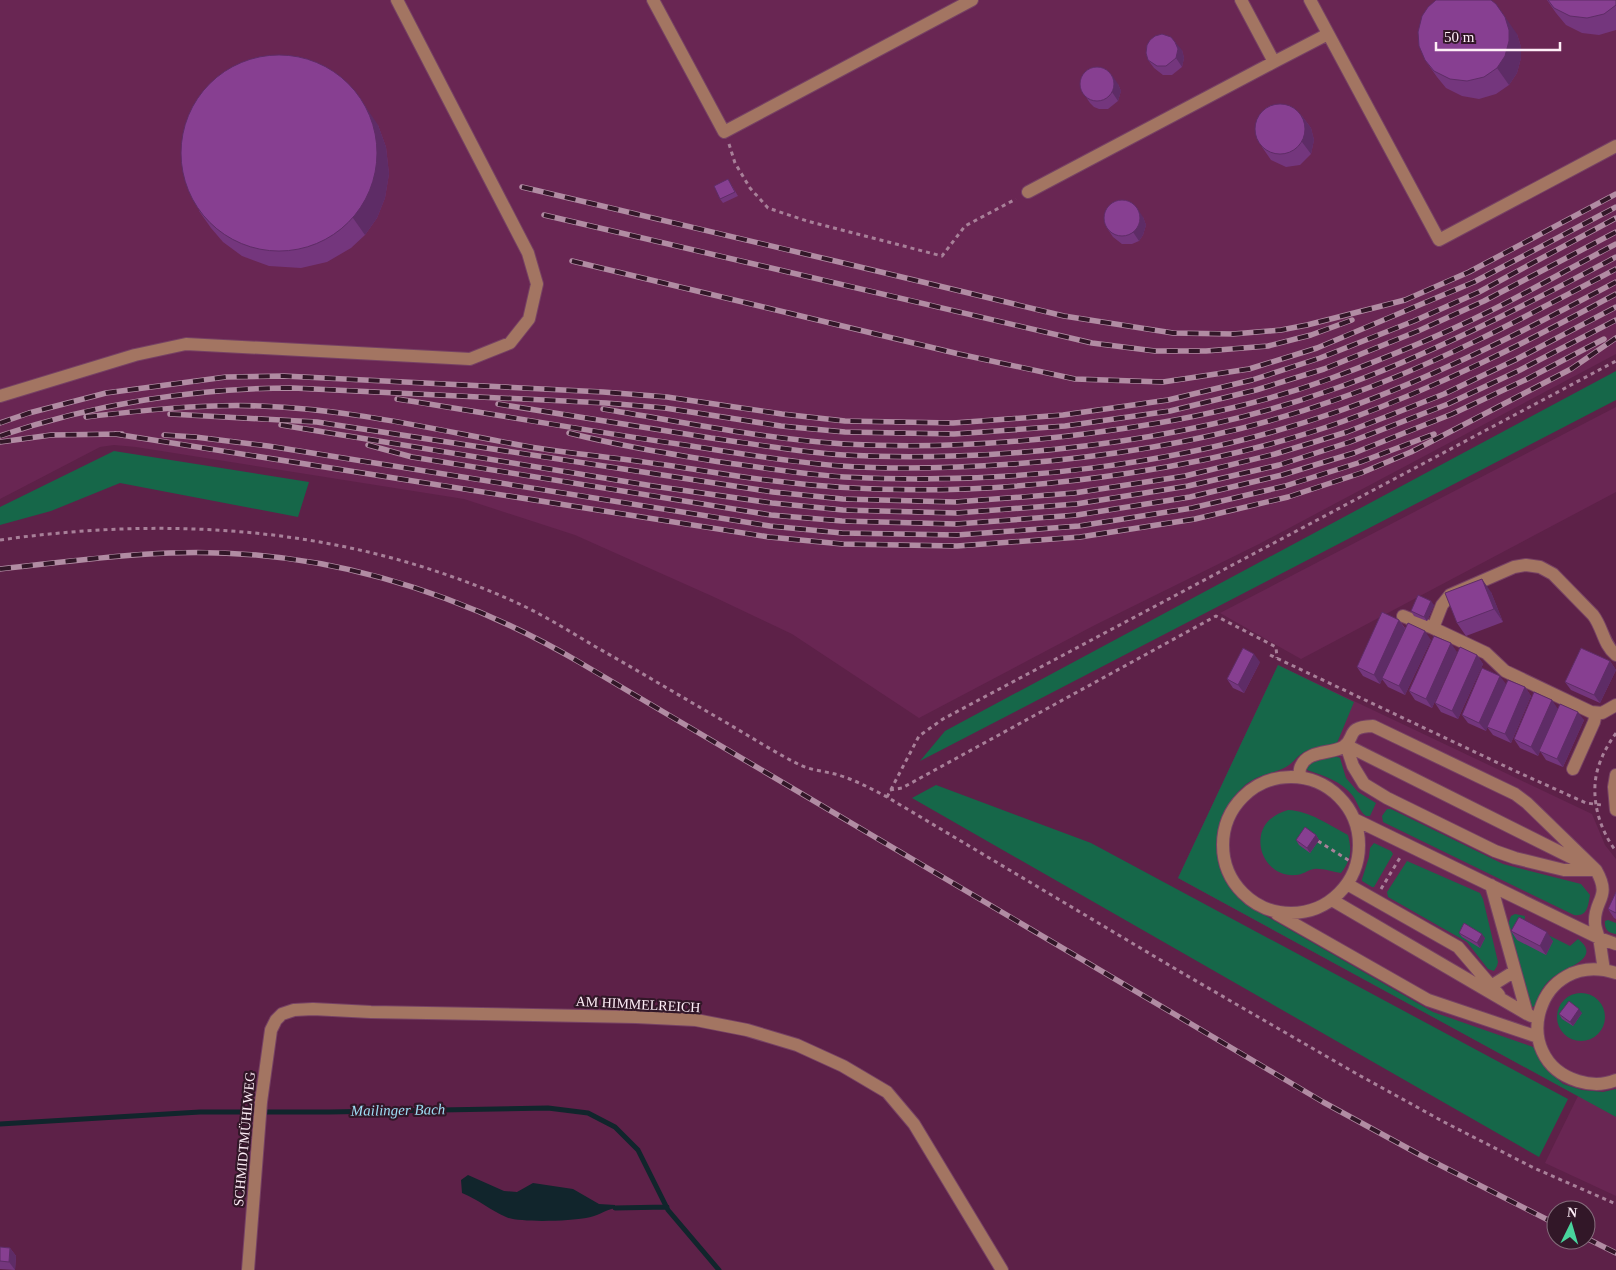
<svg xmlns="http://www.w3.org/2000/svg" width="1616" height="1270" viewBox="0 0 1616 1270" font-family="Georgia,serif">
<rect width="100%" height="100%" fill="#5d2148"/>
<path fill="#692653" d="M0,0H1616V354L1259,544L1095,625L919,718L792,634L714,597L575,535L464,499L136,447L114,445L100,447L0,499Z
M1616,407V492L1301,659L1220,613Z
M1278,665L1592,814L1605,845L1616,859V1196L1545,1163L1578,1096L1178,878Z"/>
<path fill="#166749" d="M1616,371V400L920,761L945,731Z
M114,451L309,482L298,517L120,483L51,511L0,525V507Z
M1278,665L1354,702L1337,743C1326,747 1314,747 1304,752C1297,756 1293,763 1286,767C1271,775 1256,774 1242,788C1213,815 1212,857 1232,889C1235,895 1241,899 1245,904L1433,1012L1533,1047L1550,1072L1563,1084L1582,1090L1603,1092L1616,1089V1117L1178,878Z
M1335,756L1340,758L1346,778L1358,792L1376,803L1370,816H1366C1359,811 1358,803 1353,796C1341,781 1325,776 1307,770L1306,767L1317,759Z
M936,785L1091,843L1568,1099L1539,1157L912,798Z
M1387,809H1391L1503,864L1581,884L1590,895C1588,905 1588,917 1574,915L1383,822L1382,816Z
M1288,810C1310,811 1329,825 1348,835C1352,851 1351,860 1341,873C1333,872 1322,868 1314,869C1308,870 1302,875 1296,875C1273,877 1257,856 1261,835C1264,821 1275,814 1288,810Z
M1374,843L1391,851L1393,854L1374,887H1372L1362,881V879L1369,857L1370,848Z
M1407,861L1480,893L1483,899L1498,962L1497,966L1494,971L1488,969L1467,942L1388,897L1387,892Z
M1515,914L1525,916L1524,923L1570,946L1578,939C1604,959 1563,968 1551,979C1542,986 1539,995 1535,1006L1532,1007L1529,1002L1508,924L1511,916Z
M1608,920L1616,923V934C1608,933 1604,929 1605,921Z
M1557 1017a24 24 0 1 1 48 0a24 24 0 1 1-48 0Z"/>
<path fill="#11252c" d="M468,1175L504,1191L517,1192L533,1183L573,1189L599,1204L615,1205V1208C605,1210 596,1217 586,1218C571,1221 518,1223 506,1217C490,1210 479,1200 462,1193L461,1180Z"/>
<g fill="none" stroke-linecap="round" stroke-linejoin="round">
<path stroke="#11252c" stroke-width="5" d="M0,1124L200,1112H329L548,1108L588,1113L615,1127L638,1150L668,1210L719,1270
M615,1208L667,1207"/>
<defs>
<path id="minor" d="M653,0L724,132L972,0
M1241,0L1274,62L1328,34
M1310,0L1439,240L1616,146
M1028,192L1274,62
M0,396L135,355L186,344L470,359L510,343L529,319L537,284L528,253L397,0
M1403,616L1433,628
M1616,655C1603,644 1603,628 1593,615L1553,574L1540,567L1526,565L1514,567L1450,595L1442,605L1433,628L1486,653L1505,671L1591,712L1602,713L1616,705
M1346,745L1596,870H1564L1515,858L1495,851L1387,798L1364,784L1353,766Z
M1573,769L1594,722L1596,713
M1616,775L1614,787L1616,810
M1299,777C1300,774 1299,769 1301,766C1308,750 1331,754 1343,747C1357,738 1344,727 1373,726L1515,794L1527,803L1596,870C1612,898 1594,899 1595,922C1595,928 1597,932 1599,938C1601,948 1602,959 1604,969
M1223 845a68 68 0 1 1 136 0a68 68 0 1 1-136 0Z
M1354,819L1599,938L1616,944
M1347,884L1458,947L1499,995
M1491,885L1527,1014L1531,1016
M1332,900L1527,1014
M1277,914L1428,1000L1538,1037
M1616,973C1537,948 1506,1059 1578,1081C1591,1085 1604,1085 1616,1080
M1491,986L1515,971
M248,1270L261,1102L271,1030L276,1020L282,1014L294,1010L313,1009L371,1012L636,1017L696,1020L747,1030L797,1045L843,1066L887,1092L914,1124L1002,1270"/>
</defs>
<use href="#minor" stroke="#774264" stroke-width="14"/>
<path stroke="#a88099" stroke-width="3" stroke-dasharray="4 4" stroke-linecap="butt" d="M729,144L735,163L750,188L768,208L807,221L942,256L965,226L1016,199
M0,540C176,515 350,528 513,601C542,614 569,631 596,647C642,673 687,700 732,726C754,739 776,753 798,764C809,770 823,771 835,774C853,779 870,788 887,797L1184,974L1357,1074L1444,1122L1534,1168L1616,1204
M1270,655L1513,770L1586,803L1602,805
M1616,733C1609,743 1603,753 1599,765C1589,793 1598,828 1616,851
M890,790L902,788L1216,616L1276,647L1277,658
M887,797L919,736L943,719L1616,361
M1318,841L1356,865
M1381,889L1401,856"/>
<use href="#minor" stroke="#a37562" stroke-width="12"/>
<defs>
<path id="rail" d="M522,187L835,261L1064,316L1173,333L1233,334L1281,330L1307,325L1405,300L1469,272L1616,194
M544,215L1092,343L1155,351H1206L1268,346L1311,335L1352,320
M572,261L959,354L1075,379L1163,382L1249,369L1317,348L1474,282L1616,207
M397,399C493,414 588,431 685,445C737,453 789,462 842,466C898,470 956,468 1013,464C1122,456 1231,437 1335,400C1433,366 1524,318 1616,269
M498,404C569,415 640,427 711,438C755,444 799,452 844,455C900,458 956,457 1012,453C1121,445 1229,426 1331,390C1431,355 1523,306 1616,257
M603,409C683,422 764,439 844,444C934,449 1025,443 1113,430C1186,420 1260,404 1329,379C1383,359 1438,337 1490,311C1532,290 1574,266 1616,244
M170,414L317,422L773,492L843,499L955,502L1074,493L1185,476L1275,454L1347,432L1444,394L1515,360L1616,307
M86,417C144,410 202,404 260,406C350,409 437,430 525,446C569,454 614,457 658,464C697,469 736,477 775,481C893,496 1012,491 1130,473C1202,462 1275,446 1344,421C1440,386 1527,342 1616,294
M0,423L29,413L106,393L226,377L284,376L603,392L667,397L782,414L845,421L953,423L1063,415L1168,400L1252,380L1320,358L1414,321L1479,292L1616,218
M281,425L653,486L772,503L843,510L956,513L1076,504L1188,486L1279,465L1350,442L1448,404L1520,370L1616,320
M569,433C616,445 665,453 714,461C757,467 800,474 844,477C1007,486 1185,465 1339,411C1435,377 1526,330 1616,282
M115,434L769,537L842,544L957,546L1080,537L1195,519L1288,497L1361,473L1411,452L1571,369L1616,338
M164,435L195,437L268,446L770,526L842,533L957,535L1079,526L1192,508L1285,486L1358,463L1434,434
M0,436C93,404 195,388 293,388L606,403L665,408L781,426L845,432L954,434L1065,426L1170,411L1256,390L1324,369L1418,331L1484,301L1616,232
M0,442L51,435L122,434
M368,445L412,457L771,515L842,521L956,524L1077,515L1190,497L1282,475L1354,453L1452,414L1525,380L1604,339
M0,569C56,563 112,555 169,553C315,547 454,589 579,662L1323,1102L1422,1156L1556,1224
M1586,1238L1616,1253"/>
</defs>
<use href="#rail" stroke="#b18ca3" stroke-width="5.5"/>
<use href="#rail" stroke="#321728" stroke-width="4" stroke-dasharray="11" stroke-linecap="butt"/>
</g>
<path fill="#74367d" d="M1547,0H1616V30L1599,35L1582,33L1566,25L1556,13Z
M1517,34L1521,47V58L1517,73L1509,85L1496,94L1479,99L1462,96L1446,88L1437,77L1425,60Z
M1182,50L1184,58L1182,67L1172,75H1163L1154,68L1148,60Z
M1118,84L1121,91L1118,101L1108,109H1099L1094,107L1090,103L1084,94Z
M1302,116L1311,128L1314,140L1311,154L1300,165L1286,167L1271,160L1262,147Z
M378,125L386,147L389,174L385,198L377,218L365,235L351,248L327,262L301,268L269,266L242,256L223,242L211,228L199,211Z
M728,179L738,196L723,203L720,199Z
M1143,217L1146,225L1143,235L1139,241L1132,244H1122L1113,237L1107,228Z
M1491,592L1503,622L1466,636L1457,623Z
M1434,605L1427,621L1414,616L1411,611Z
M1399,620L1405,628L1431,640L1405,695L1388,687L1382,679L1380,684L1363,676L1357,667Z
M1457,652L1432,708L1415,700L1409,691Z
M1477,655L1483,664L1458,719L1441,712L1435,703Z
M1610,661L1616,670L1600,703L1571,690L1565,682Z
M1260,662L1244,693L1233,688L1227,679Z
M1506,684L1525,687L1531,696L1511,743L1493,735L1487,727L1486,731L1468,723L1462,715Z
M1558,709L1584,720L1563,767L1546,760L1540,751L1538,756L1520,748L1514,739Z
M1316,835L1319,840L1310,853L1299,845L1296,840Z
M1616,892V919L1614,918L1608,909Z
M1511,931L1553,941L1546,955L1517,940Z
M1459,933L1485,938L1480,948L1462,937Z
M1582,1013L1573,1026L1562,1019L1559,1014Z
M0,1247L10,1248L16,1256L15,1270L0,1269Z"/>
<path fill="#5e2c66" d="M1496,4L1517,34L1521,47V58L1517,73L1509,85L1497,68Z
M1175,42L1182,50L1184,58L1182,67L1176,58Z
M1112,75L1118,84L1121,91L1118,101L1112,92Z
M354,90L378,125L386,147L389,174L385,198L377,218L365,235L353,218Z
M1302,116L1311,128L1314,140L1311,154L1302,142Z
M1137,208L1143,217L1146,225L1143,235L1139,241L1133,232Z
M1482,579L1491,592L1503,622L1494,609Z
M1431,601L1434,605L1427,621L1424,617Z
M1399,620L1405,629L1380,684L1374,675Z
M1425,631L1431,640L1405,695L1399,686Z
M1451,643L1457,652L1432,708L1426,699Z
M1254,654L1260,662L1244,693L1238,685Z
M1477,655L1483,664L1458,719L1452,711Z
M1610,661L1616,670L1600,703L1594,695Z
M1500,676L1506,684L1486,731L1479,723Z
M1525,687L1531,696L1511,743L1505,734Z
M1552,700L1558,709L1538,756L1531,747Z
M1578,712L1584,720L1563,767L1557,759Z
M1316,835L1319,840L1310,853L1307,848Z
M1547,932L1553,941L1546,955L1540,946Z
M1482,934L1485,938L1480,948L1477,943Z
M1579,1009L1582,1013L1573,1026L1570,1022Z
M10,1248L16,1256L15,1270L9,1262Z"/>
<path fill="#873f91" stroke="#5e2c66" d="M1436,0H1491L1496,4L1505,17L1509,30V41L1505,56L1497,68L1484,77L1467,81L1450,79L1434,71L1425,60L1419,46L1418,32L1422,16L1428,7Z
M1548,0H1616V5L1604,14L1587,18L1570,16L1554,8Z
M1162,34L1171,37L1175,42L1178,49L1176,58L1166,66H1157L1148,60L1146,53L1147,45L1150,40L1155,36Z
M181 153a98 98 0 1 1 196 0a98 98 0 1 1-196 0Z
M1080 84a17 17 0 1 1 34 0a17 17 0 1 1-34 0Z
M1255 129a25 25 0 1 1 50 0a25 25 0 1 1-50 0Z
M728,179L735,192L720,199L714,186Z
M1104 218a18 18 0 1 1 36 0a18 18 0 1 1-36 0Z
M1482,579L1494,609L1457,623L1445,593Z
M1418,595L1431,601L1424,617L1411,611Z
M1382,612L1399,620L1374,675L1357,667Z
M1408,623L1425,631L1399,686L1382,678Z
M1434,636L1451,643L1426,699L1409,691Z
M1460,647L1477,655L1452,711L1435,703Z
M1243,648L1254,654L1238,685L1227,679Z
M1581,648L1610,661L1594,695L1565,682Z
M1482,668L1500,676L1479,723L1462,715Z
M1508,680L1525,687L1505,734L1487,727Z
M1534,692L1552,700L1531,747L1514,739Z
M1560,704L1578,712L1557,759L1539,751Z
M1305,827L1316,835L1307,848L1296,840Z
M1616,892V913L1608,909Z
M1519,917L1547,932L1540,946L1511,931Z
M1464,923L1482,934L1477,943L1459,933Z
M1569,1001L1579,1009L1570,1022L1559,1014Z
M0,1247L10,1248L9,1262L0,1261Z"/>
<g text-anchor="middle" stroke-width="4.5" stroke-linejoin="round" paint-order="stroke">
<g font-size="14" fill="#feeef7" stroke="#321728">
<text transform="translate(638 1004) rotate(3)" y="5">AM HIMMELREICH</text>
<text transform="translate(244 1139) rotate(-85)" y="5">SCHMIDTMÜHLWEG</text>
</g>
<g font-size="15" font-style="italic" fill="#9ddcf3" stroke="#321728">
<text transform="translate(398 1110) rotate(-1)" y="5">Mailinger Bach</text>
</g>
</g>
<g transform="translate(1571 1225) rotate(5)"><circle r="24" fill="#321728" stroke="#846d7b"/>
<path d="M0-4L9 19L0 12L-9 19Z" fill="#49d49d"/>
<text y="-8" font-size="14" font-weight="bold" text-anchor="middle" fill="#feeef7">N</text>
</g>
<path d="M1436 42v8h124v-8" fill="none" stroke="#feeef7" stroke-width="2.5"/>
<text x="1444" y="42" font-size="15" fill="#feeef7" stroke="#321728" stroke-width="4" paint-order="stroke">50 m</text>
</svg>
